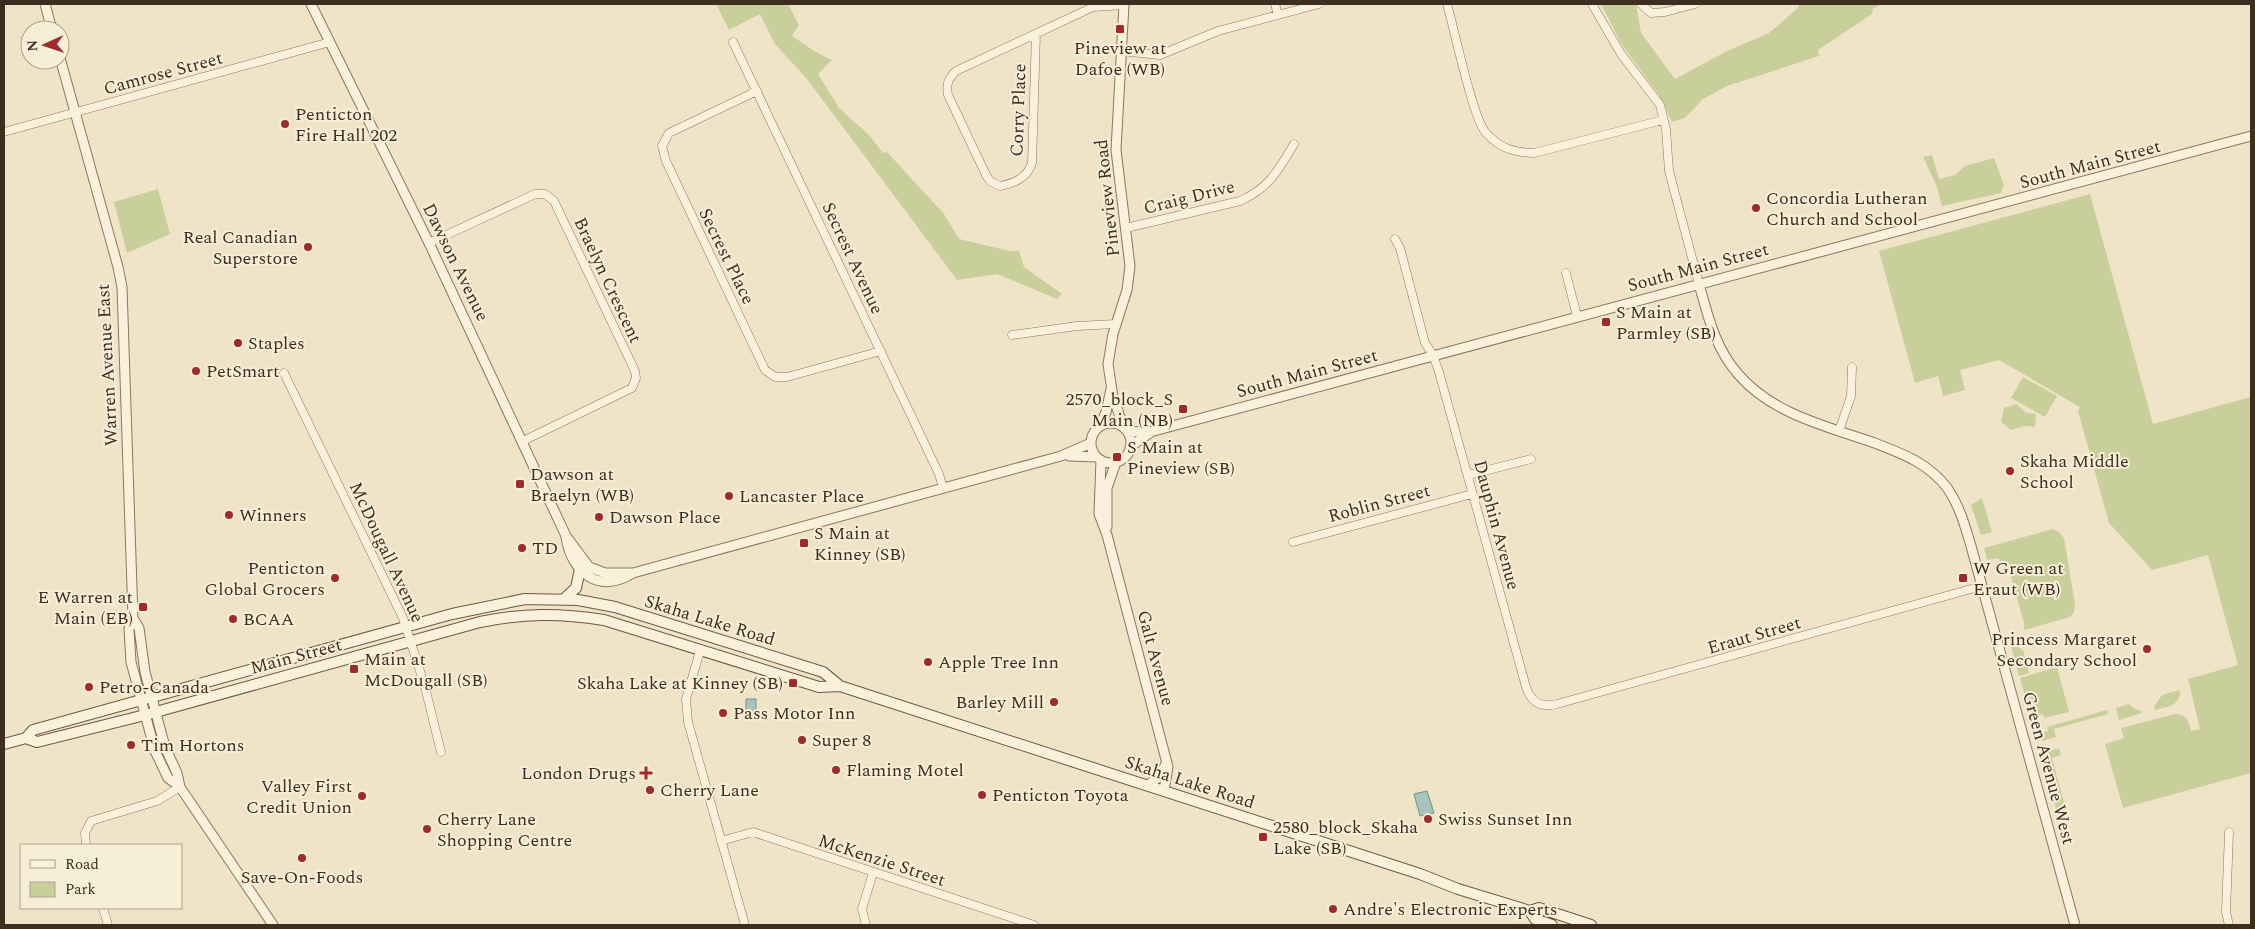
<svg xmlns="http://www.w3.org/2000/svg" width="2255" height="929" viewBox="0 0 2255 929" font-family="Spectral,serif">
<rect width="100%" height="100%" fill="#f0e4c8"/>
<path fill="#c9cf9b" d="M716,4H788L799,25L792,36C806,45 817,54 832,60L818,74L839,108L869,135L883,153L887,152L944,214L959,239L1010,251H1019L1024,267L1062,294L1057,299L997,274L957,280L807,79L775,44L760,14L729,30Z
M1601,4H1636L1641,33L1675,79L1727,51L1769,33L1798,8L1799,4H1882L1873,9L1872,14L1818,50L1819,56L1727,86L1703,99L1685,118L1672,122L1659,95L1622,45Z
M1932,155L1939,179L1955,175L1965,166L1994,158L2004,185L2001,193L1942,206L1937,187L1923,157Z
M158,189L170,234L127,253L114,202Z
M2090,194L2153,424L2251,397V773L2123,808L2105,744L2124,738L2121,728L2175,714C2186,714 2189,721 2191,731L2200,729L2188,679L2238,665L2208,555L2152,570L2109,523L2078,411L2080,407L1999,360L1960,370L1965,390L1943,396L1938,376L1915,383L1879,251Z
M2023,377L2057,396L2045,417L2011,398Z
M2017,404L2026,413L2036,414L2035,427L2024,426L2011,430L2001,422L2004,408Z
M1982,498L1992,532L1981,535L1971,505Z
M2053,529L2060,533L2064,538L2075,604L2074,612L2070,617L2024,630V623L2007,562L2000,563L1999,558L1987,560L1984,548Z
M2011,646H2016L2023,650L2029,673L2019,676Z
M2057,667L2069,712L2044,718L2043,714L2039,715L2038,711L2034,713L2033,709L2029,710L2020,678Z
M2180,690C2181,706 2167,707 2155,710L2154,707L2162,695Z
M2129,704L2135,709L2141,711L2142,713L2119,720L2116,708Z
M2107,710L2108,714L2054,729L2056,737L2042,741L2041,737L2045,736L2044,732L2048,731L2047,727Z
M2059,748L2061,755L2052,758L2065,806L2057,812L2041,754Z"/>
<path fill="#a9c4bc" stroke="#6f938a" d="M746,699H756V716H746Z
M1427,791L1434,813L1420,816L1414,794Z"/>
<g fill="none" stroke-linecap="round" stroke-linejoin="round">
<defs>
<path id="minor" d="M1275,4L1278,15
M1447,4C1454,28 1473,119 1486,133C1501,149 1513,152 1534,153L1663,120
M1592,4L1621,54L1660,105L1666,129L1669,171L1699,284
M1641,4L1651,13L1665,12L1695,4
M1036,34L1032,163C1027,178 1015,183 1000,186L991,182L987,177L948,95C946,84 948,79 956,71L1093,7L1124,5
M733,42L939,474L943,488
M1121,51L1160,55L1218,31L1319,4
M757,91L669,133L662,146L666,161L765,370L775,377H787L881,351
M4,132L330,42
M1126,228L1240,201C1269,188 1278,171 1294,144
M1395,239L1400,248L1425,343L1433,355L1439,372L1526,687C1531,702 1541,708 1557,704L1982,586
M429,243L535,194H545L554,201L635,371L636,378L632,388L523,441
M1566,273L1577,316
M1012,335L1077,326L1116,324
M284,373L403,618L425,687L441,752
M1839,431L1851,396L1852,367
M1468,475L1531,459
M1293,542L1472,494
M700,651L686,699L688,722L745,925
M2229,832L2226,912L2229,925
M721,841L753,832L1034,925
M86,845L85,833L91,821L157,801L180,787
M103,908L108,925
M866,925L862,909L873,873"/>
<path id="tertiary" d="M45,4L52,30
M311,4L429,243L566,536L589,567L605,573H633
M1124,4L1116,150L1130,266L1127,290L1113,334L1108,364L1113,397L1124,428
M60,58L118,267L122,287L133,618L129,629L131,662L155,751L168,778L180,787L273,925
M1699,284C1708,316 1715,348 1738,374C1771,413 1825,426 1872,442C1901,453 1929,463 1948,489C1960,507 1965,526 1971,546L2075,925
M1091 443a20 20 0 1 1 40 0a20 20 0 1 1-40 0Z
M1100,426L1106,412L1111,389
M1128,432L1154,431L2251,136
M1130,447L1151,432
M1069,456L1097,457
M1101,460L1099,514L1107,535L1168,767L1164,790
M1107,527V488L1116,462
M566,537C571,572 599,595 633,573L1061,456L1091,443
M133,618L139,628L145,672L165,747L177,773L180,787
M1148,785L1159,777L1167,762"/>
<path id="secondary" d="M564,599L576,588L580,569
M26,738L37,742L145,715L480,622C524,613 559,613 604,620L819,687L840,686L1420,874L1458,889L1530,911L1539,908L1591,925
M4,744L26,738L33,730L452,614L525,599L578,600L615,607L823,672L840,686
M1530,911L1535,919L1552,925"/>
</defs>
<use href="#minor" stroke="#8d765c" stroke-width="9"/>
<use href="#tertiary" stroke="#8d765c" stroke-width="11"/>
<use href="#secondary" stroke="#6f573f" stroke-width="12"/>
<use href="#minor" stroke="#faf1dc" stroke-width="8"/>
<use href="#tertiary" stroke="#faf1dc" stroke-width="9"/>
<use href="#secondary" stroke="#faf1dc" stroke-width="10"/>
</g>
<g fill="#9e2a2b" stroke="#f7eed8" stroke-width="2">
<rect x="1115" y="24" width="10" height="10" rx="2.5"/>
<circle cx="285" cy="124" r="5"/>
<circle cx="1756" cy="208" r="5"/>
<circle cx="308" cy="247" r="5"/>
<rect x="1601" y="317" width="10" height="10" rx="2.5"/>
<circle cx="238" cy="343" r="5"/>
<circle cx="196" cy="371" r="5"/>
<rect x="1178" y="404" width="10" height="10" rx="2.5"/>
<rect x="1112" y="452" width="10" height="10" rx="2.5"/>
<circle cx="2010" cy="471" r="5"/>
<rect x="515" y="479" width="10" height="10" rx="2.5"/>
<circle cx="729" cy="496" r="5"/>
<circle cx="229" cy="515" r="5"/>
<circle cx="599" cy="517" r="5"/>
<rect x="799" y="538" width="10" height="10" rx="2.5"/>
<circle cx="522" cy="548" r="5"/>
<circle cx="335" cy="578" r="5"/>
<rect x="1958" y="573" width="10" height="10" rx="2.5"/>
<rect x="138" y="602" width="10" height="10" rx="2.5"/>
<circle cx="233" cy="619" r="5"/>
<circle cx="2147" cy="649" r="5"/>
<circle cx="928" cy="662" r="5"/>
<rect x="349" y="664" width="10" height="10" rx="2.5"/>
<rect x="788" y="678" width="10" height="10" rx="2.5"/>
<circle cx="89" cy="687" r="5"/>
<circle cx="1054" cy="702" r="5"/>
<circle cx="723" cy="713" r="5"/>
<circle cx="802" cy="740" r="5"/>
<circle cx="131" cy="745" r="5"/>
<circle cx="836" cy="770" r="5"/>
<path d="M643.5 765.5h5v5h5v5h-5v5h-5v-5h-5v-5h5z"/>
<circle cx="650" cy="790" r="5"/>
<circle cx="982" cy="795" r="5"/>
<circle cx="362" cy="796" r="5"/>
<circle cx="1428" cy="819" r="5"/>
<circle cx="427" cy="829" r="5"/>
<rect x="1258" y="832" width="10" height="10" rx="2.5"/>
<circle cx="302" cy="858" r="5"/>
<circle cx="1333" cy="909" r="5"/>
</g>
<g text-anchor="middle" stroke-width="4" stroke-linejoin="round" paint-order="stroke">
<g font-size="18" fill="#3d2e20" stroke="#f7eed8" text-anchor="start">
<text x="1120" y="54" text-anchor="middle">Pineview at<tspan x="1120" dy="21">Dafoe (WB)</tspan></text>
<text x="295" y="120">Penticton<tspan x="295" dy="21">Fire Hall 202</tspan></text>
<text x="1766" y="204">Concordia Lutheran<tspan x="1766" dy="21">Church and School</tspan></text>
<text x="298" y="243" text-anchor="end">Real Canadian<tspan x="298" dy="21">Superstore</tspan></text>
<text x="1616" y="318">S Main at<tspan x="1616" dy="21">Parmley (SB)</tspan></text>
<text x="248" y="349">Staples</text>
<text x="206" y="377">PetSmart</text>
<text x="1173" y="405" text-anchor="end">2570_block_S<tspan x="1173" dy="21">Main (NB)</tspan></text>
<text x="1127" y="453">S Main at<tspan x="1127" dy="21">Pineview (SB)</tspan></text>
<text x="2020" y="467">Skaha Middle<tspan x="2020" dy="21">School</tspan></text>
<text x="530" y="480">Dawson at<tspan x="530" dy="21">Braelyn (WB)</tspan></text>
<text x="739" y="502">Lancaster Place</text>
<text x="239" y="521">Winners</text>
<text x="609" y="523">Dawson Place</text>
<text x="814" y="539">S Main at<tspan x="814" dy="21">Kinney (SB)</tspan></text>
<text x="532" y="554">TD</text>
<text x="325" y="574" text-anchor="end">Penticton<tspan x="325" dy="21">Global Grocers</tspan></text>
<text x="1973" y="574">W Green at<tspan x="1973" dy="21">Eraut (WB)</tspan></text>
<text x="133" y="603" text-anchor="end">E Warren at<tspan x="133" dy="21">Main (EB)</tspan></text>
<text x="243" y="625">BCAA</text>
<text x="2137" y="645" text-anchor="end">Princess Margaret<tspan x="2137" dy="21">Secondary School</tspan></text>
<text x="364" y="665">Main at<tspan x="364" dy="21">McDougall (SB)</tspan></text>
<text x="938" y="668">Apple Tree Inn</text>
<text x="783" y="689" text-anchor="end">Skaha Lake at Kinney (SB)</text>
<text x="99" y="693">Petro-Canada</text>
<text x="1044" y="708" text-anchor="end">Barley Mill</text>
<text x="733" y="719">Pass Motor Inn</text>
<text x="812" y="746">Super 8</text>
<text x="141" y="751">Tim Hortons</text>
<text x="846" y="776">Flaming Motel</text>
<text x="636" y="779" text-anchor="end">London Drugs</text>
<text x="352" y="792" text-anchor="end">Valley First<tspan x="352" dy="21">Credit Union</tspan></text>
<text x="660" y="796">Cherry Lane</text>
<text x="992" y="801">Penticton Toyota</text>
<text x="437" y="825">Cherry Lane<tspan x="437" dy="21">Shopping Centre</tspan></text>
<text x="1438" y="825">Swiss Sunset Inn</text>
<text x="1273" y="833">2580_block_Skaha<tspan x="1273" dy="21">Lake (SB)</tspan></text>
<text x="302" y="883" text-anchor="middle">Save-On-Foods</text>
<text x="1343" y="915">Andre's Electronic Experts</text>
</g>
<g font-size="18" fill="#3d2e20" stroke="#f7eed8">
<text transform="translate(163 73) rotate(-15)" y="6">Camrose Street</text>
<text transform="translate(1018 110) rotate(-88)" y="6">Corry Place</text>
<text transform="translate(2090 164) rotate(-15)" y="6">South Main Street</text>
<text transform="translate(1189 197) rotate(-14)" y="6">Craig Drive</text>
<text transform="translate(1107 198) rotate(-96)" y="6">Pineview Road</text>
<text transform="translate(727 256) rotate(64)" y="6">Secrest Place</text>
<text transform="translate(853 258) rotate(65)" y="6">Secrest Avenue</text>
<text transform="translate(456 262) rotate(64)" y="6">Dawson Avenue</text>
<text transform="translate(1698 267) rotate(-15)" y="6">South Main Street</text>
<text transform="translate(608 280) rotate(65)" y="6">Braelyn Crescent</text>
<text transform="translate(107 365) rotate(-93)" y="6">Warren Avenue East</text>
<text transform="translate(1307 373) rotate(-15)" y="6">South Main Street</text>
<text transform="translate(1379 503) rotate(-15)" y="6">Roblin Street</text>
<text transform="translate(1497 525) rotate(75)" y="6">Dauphin Avenue</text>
<text transform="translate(387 552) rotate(65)" y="6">McDougall Avenue</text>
<text transform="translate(710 620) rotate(17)" y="6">Skaha Lake Road</text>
<text transform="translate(1754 635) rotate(-16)" y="6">Eraut Street</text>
<text transform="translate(296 656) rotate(-15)" y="6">Main Street</text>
<text transform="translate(1156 658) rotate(75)" y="6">Galt Avenue</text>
<text transform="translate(2049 768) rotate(75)" y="6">Green Avenue West</text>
<text transform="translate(1190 782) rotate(18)" y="6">Skaha Lake Road</text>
<text transform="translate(882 860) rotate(18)" y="6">McKenzie Street</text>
</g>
</g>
<rect width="2255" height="929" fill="none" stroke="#3d2e20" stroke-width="10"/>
<rect x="20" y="844" width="162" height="65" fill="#f7eed8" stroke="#ada18e"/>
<rect x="30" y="860" width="25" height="8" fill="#faf1dc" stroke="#ada18e"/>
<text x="65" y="869" font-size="15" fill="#3d2e20">Road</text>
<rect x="30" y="882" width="25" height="15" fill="#c9cf9b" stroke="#ada18e"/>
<text x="65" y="894" font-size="15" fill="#3d2e20">Park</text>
<g transform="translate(45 45) rotate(267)"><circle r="24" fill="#f7eed8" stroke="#ada18e"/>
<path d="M0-4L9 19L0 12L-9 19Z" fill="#9e2a2b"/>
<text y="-8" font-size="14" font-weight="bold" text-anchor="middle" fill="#3d2e20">N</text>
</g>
</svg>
